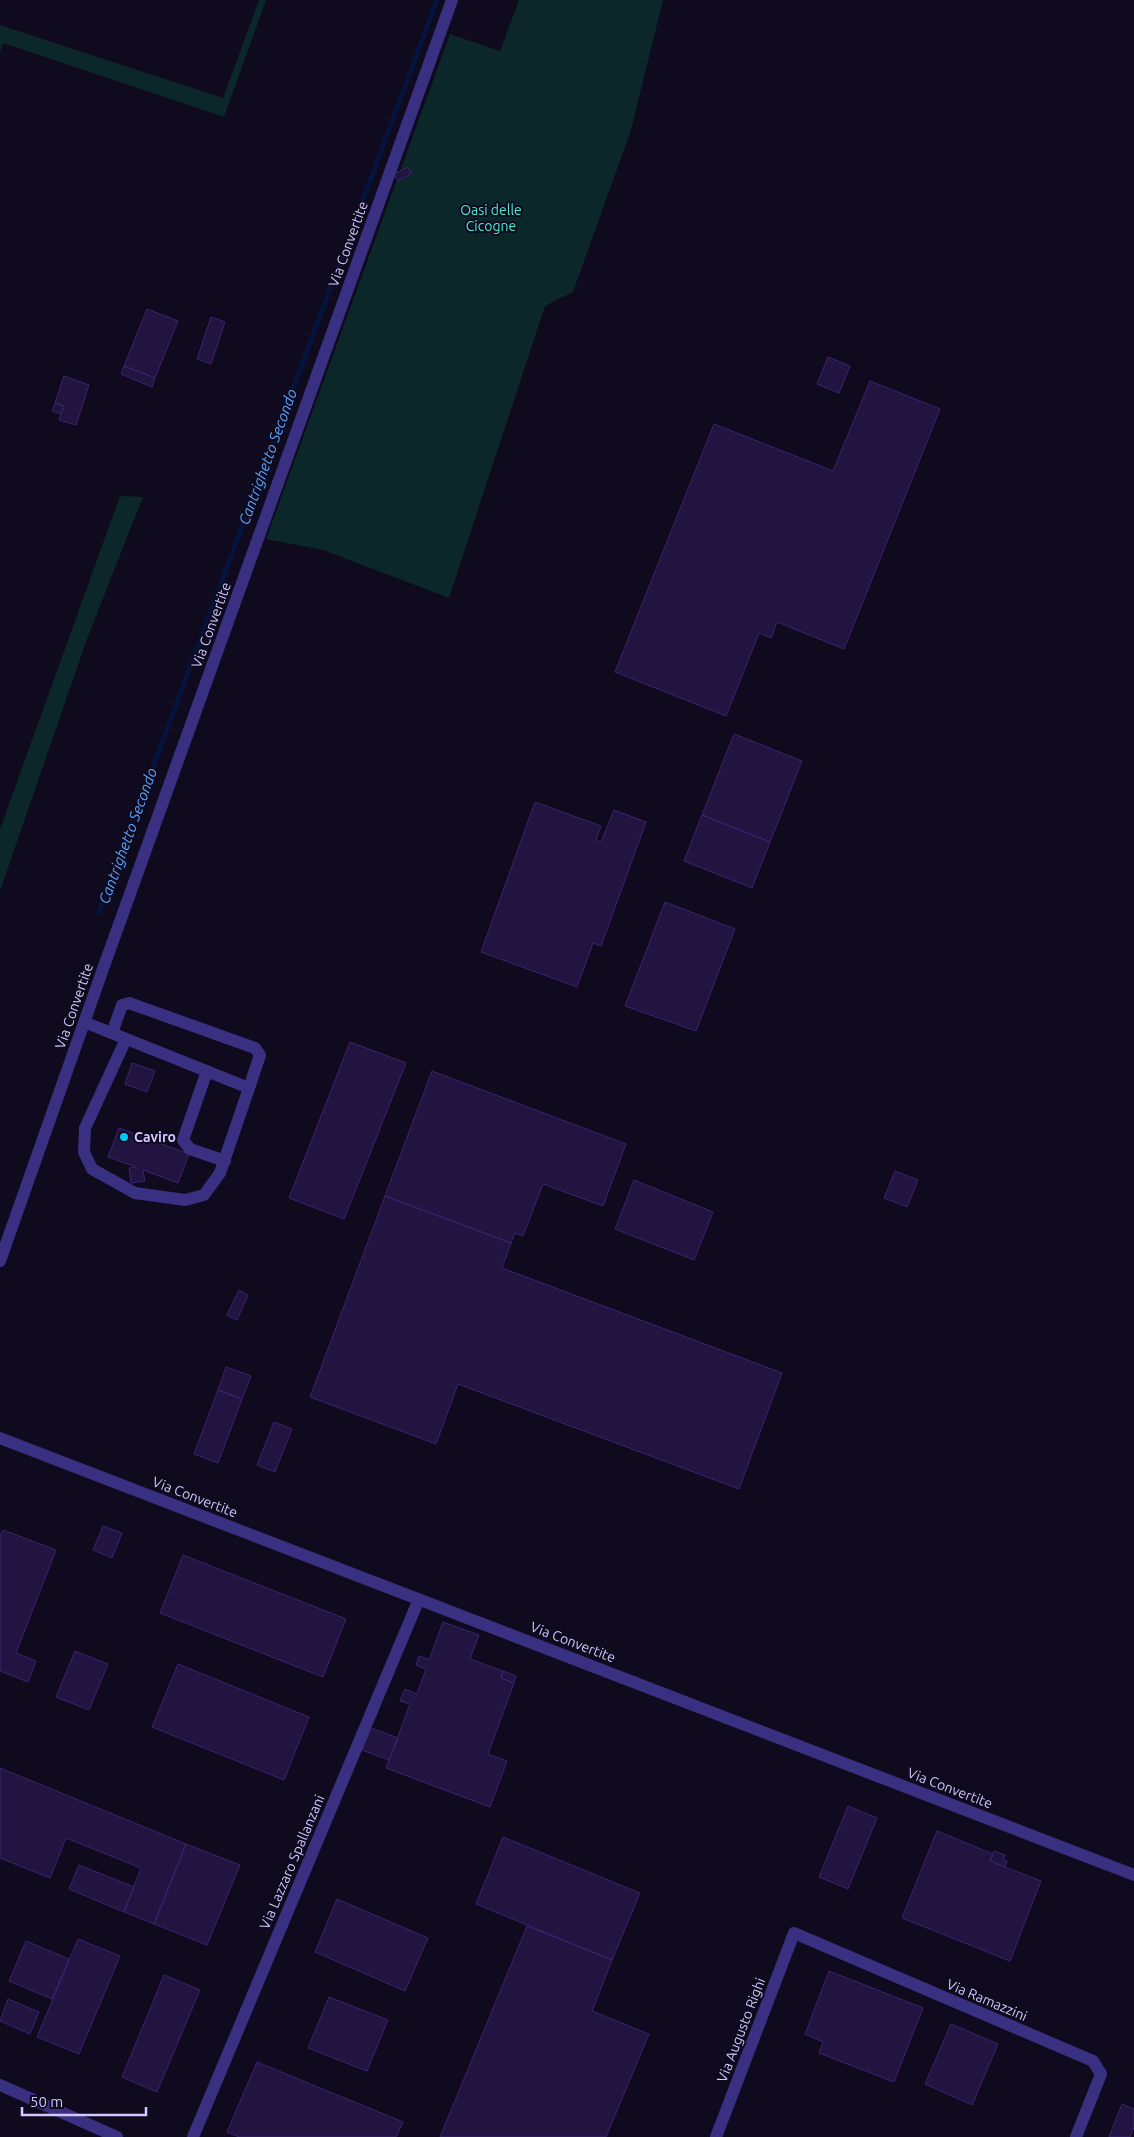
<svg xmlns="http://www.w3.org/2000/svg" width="1134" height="2137" viewBox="0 0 1134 2137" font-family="Ubuntu,sans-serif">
<rect width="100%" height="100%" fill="#0f0a1e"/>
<path fill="#0c2729" d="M259,0H266L224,117L3,43L0,52V25L223,98Z
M519,0H663L631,130L573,292L545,306L449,598L323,550L266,539L450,34L500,51Z
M120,496L143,497L87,639L0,891V829Z"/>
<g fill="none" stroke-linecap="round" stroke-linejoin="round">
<path stroke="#04143d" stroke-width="5" d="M99,913L437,0"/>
</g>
<path fill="#211441" stroke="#39246f" d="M408,167L411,174L398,181L394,174Z
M147,309L178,321L155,378L124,366Z
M211,317L225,322L211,364L197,359Z
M828,357L850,366L839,393L817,384Z
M124,366L155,378L152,387L121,374Z
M64,376L89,385L76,425L59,420L64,406L55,403Z
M870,381L940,409L844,649L777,622L771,638L759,633L726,716L615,672L714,424L833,471Z
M55,403L64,406L61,414L52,411Z
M734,734L802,761L770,842L702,815Z
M535,802L601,826L596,840L601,842L614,810L646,822L601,946L593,943L577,987L481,952Z
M702,815L770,842L752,888L684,861Z
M665,902L735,929L696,1031L625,1006Z
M350,1042L406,1063L344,1219L289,1198Z
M132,1063L155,1071L147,1092L125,1084Z
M432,1071L626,1144L603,1206L543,1184L523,1236L515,1233L511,1243L385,1196Z
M119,1128L189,1154L178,1183L143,1170L145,1181L131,1183L129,1168L136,1167L108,1157Z
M895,1171L918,1180L907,1207L884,1198Z
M634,1180L713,1212L694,1260L615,1229Z
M385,1196L511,1243L502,1268L782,1373L739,1489L458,1384L436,1444L310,1397Z
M239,1290L248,1295L237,1320L227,1315Z
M226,1367L251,1376L242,1399L218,1390Z
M218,1390L242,1399L218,1463L194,1454Z
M274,1422L292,1429L275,1472L257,1465Z
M103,1526L122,1533L112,1558L93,1550Z
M3,1530L56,1550L16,1653L36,1661L28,1682L0,1671V1536Z
M183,1555L346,1619L323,1677L160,1613Z
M443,1622L479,1635L470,1659L503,1671L501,1678L514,1683L488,1754L507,1761L490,1807L386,1768L410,1704L400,1701L405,1689L417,1694L426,1669L416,1665L419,1656L429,1660Z
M75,1651L108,1664L89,1710L56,1697Z
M178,1664L309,1717L284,1780L152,1727Z
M503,1671L516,1676L514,1683L501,1678Z
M371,1728L398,1738L389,1760L362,1750Z
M0,1768L186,1844L154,1924L124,1912L141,1868L66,1838L50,1878L0,1858Z
M848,1806L877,1818L848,1889L819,1877Z
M937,1831L993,1854L990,1861L1041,1881L1010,1961L902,1918Z
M503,1837L640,1893L612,1960L476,1904Z
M186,1844L240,1865L207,1945L154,1924Z
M994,1851L1005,1855L1003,1860L1007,1861L1005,1867L990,1861Z
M79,1865L134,1887L124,1912L69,1889Z
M337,1899L428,1938L405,1991L315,1952Z
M527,1926L612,1960L592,2011L649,2034L606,2137H440Z
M78,1939L120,1956L79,2054L37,2037Z
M26,1941L69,1959L52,1999L9,1981Z
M829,1971L923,2008L894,2082L819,2053L823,2042L805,2034Z
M164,1975L200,1990L157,2092L122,2077Z
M329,1997L388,2020L367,2071L308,2048Z
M8,1999L39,2012L30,2034L0,2021Z
M951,2024L998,2044L972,2105L925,2084Z
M257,2062L403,2122L396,2137H239L227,2132Z
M1122,2104L1134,2109V2127L1130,2137H1109Z"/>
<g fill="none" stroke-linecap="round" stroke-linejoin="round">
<path stroke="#3a3082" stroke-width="12" d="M84,1022L249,1088L260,1055L255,1048L129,1003L122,1005L112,1033
M126,1039L85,1128L84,1152L92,1169L135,1193L185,1200L204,1195L220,1173L249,1088
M207,1071L183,1140L190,1149L225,1161
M0,1261L104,966L452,0
M0,1438L1134,1875
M0,2085L117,2137
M193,2137L419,1599
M716,2137L794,1933L1093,2061L1101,2074L1076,2137"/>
</g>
<circle fill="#00c5f2" stroke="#0f0a1e" stroke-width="2" cx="124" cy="1137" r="5"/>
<g text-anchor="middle" stroke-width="4" stroke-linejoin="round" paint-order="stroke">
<g font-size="14" fill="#48ead0" stroke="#0f0a1e">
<text x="491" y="215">Oasi delle<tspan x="491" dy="16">Cicogne</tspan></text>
</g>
<g font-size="14" fill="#d2c7ff" stroke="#0f0a1e">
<text transform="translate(348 244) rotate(-70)" y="5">Via Convertite</text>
<text transform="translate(211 625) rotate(-70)" y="5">Via Convertite</text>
<text transform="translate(74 1006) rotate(-71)" y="5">Via Convertite</text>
<text transform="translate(195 1497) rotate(21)" y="5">Via Convertite</text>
<text transform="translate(573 1642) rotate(21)" y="5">Via Convertite</text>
<text transform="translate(950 1788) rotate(21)" y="5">Via Convertite</text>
<text transform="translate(292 1862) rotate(-67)" y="5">Via Lazzaro Spallanzani</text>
<text transform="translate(987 2000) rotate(23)" y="5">Via Ramazzini</text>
<text transform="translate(741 2030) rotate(-69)" y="5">Via Augusto Righi</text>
</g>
<g font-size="14" font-weight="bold" fill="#d2c7ff" stroke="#0f0a1e" text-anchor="start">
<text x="134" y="1142">Caviro</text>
</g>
<g font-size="15" font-style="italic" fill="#55a2ff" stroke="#0f0a1e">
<text transform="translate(268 457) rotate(-70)" y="5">Cantrighetto Secondo</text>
<text transform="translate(128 836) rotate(-70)" y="5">Cantrighetto Secondo</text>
</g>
</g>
<path d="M22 2107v8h124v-8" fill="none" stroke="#d2c7ff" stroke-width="2.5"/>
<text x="30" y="2107" font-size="15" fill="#d2c7ff" stroke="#0f0a1e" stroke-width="4" paint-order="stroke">50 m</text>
</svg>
